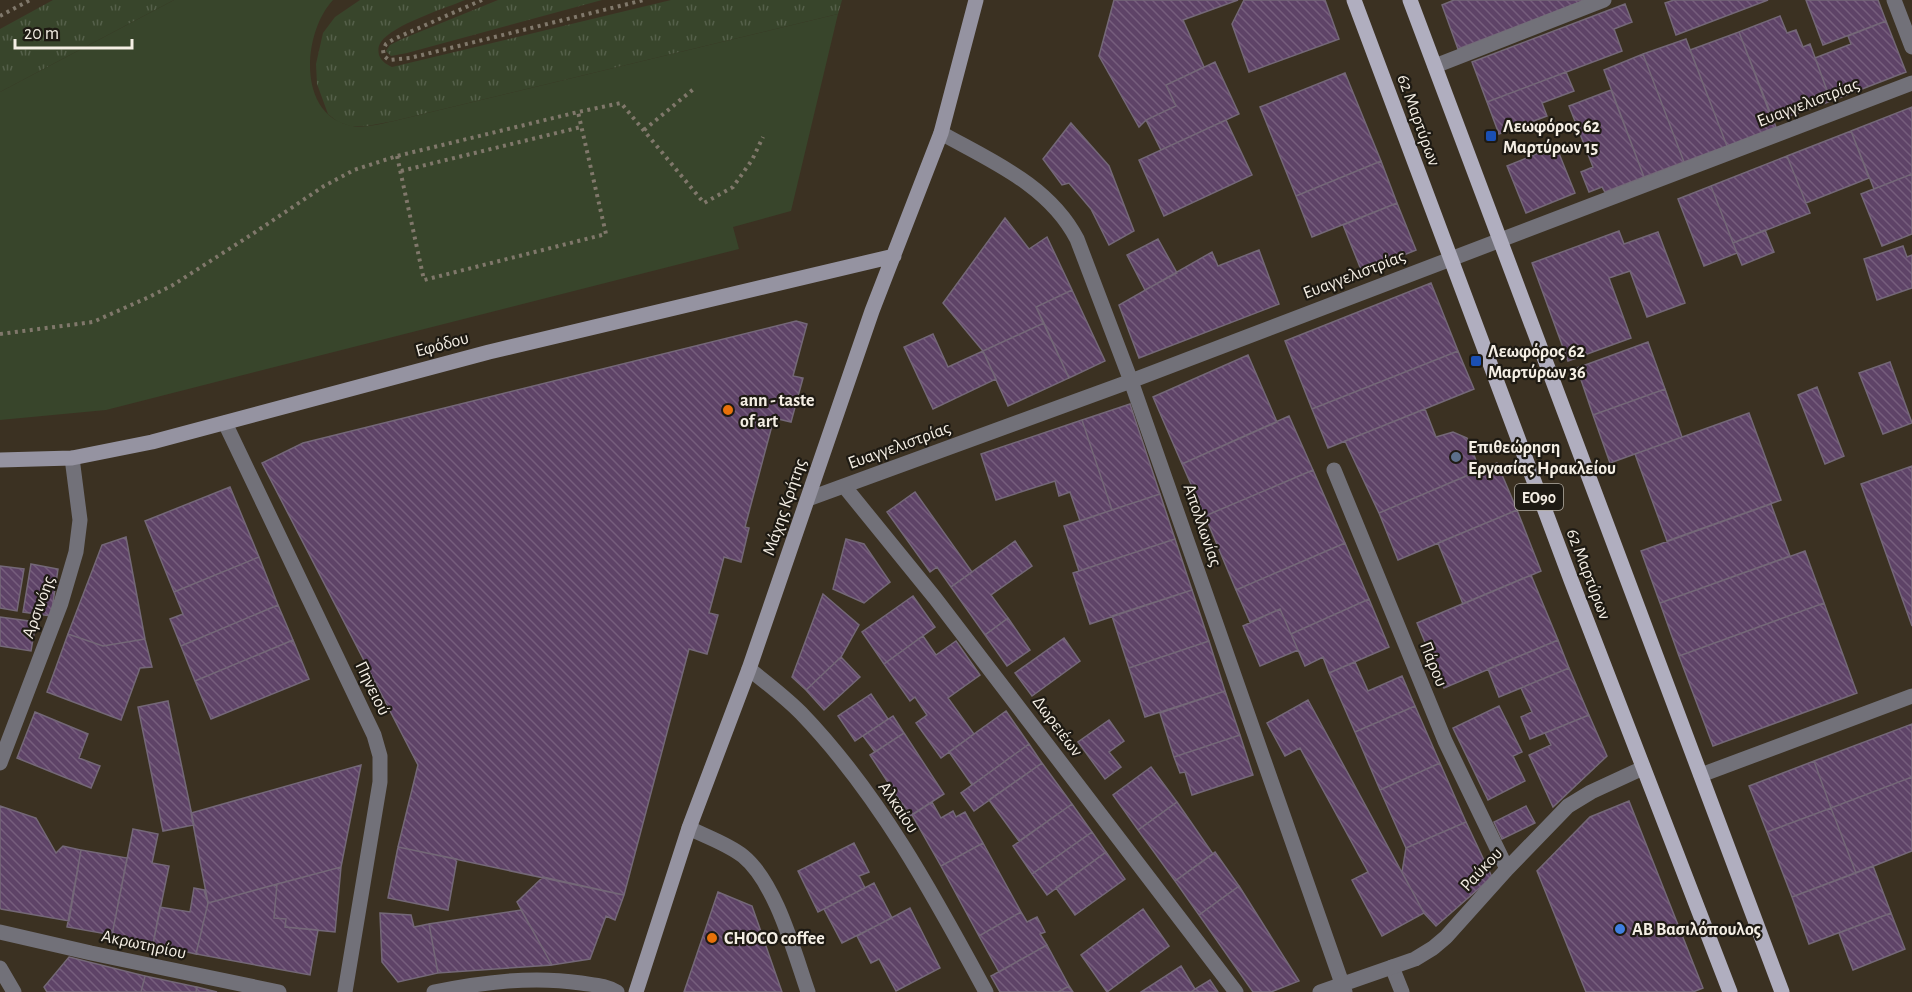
<svg xmlns="http://www.w3.org/2000/svg" width="1912" height="992" viewBox="0 0 1912 992" font-family="'Alegreya Sans',sans-serif">
<defs>
<pattern id="grass-tufts" width="24" height="20" patternUnits="userSpaceOnUse" patternTransform="scale(1.5)"><rect width="24" height="20" fill="#38452b"/><path d="M3 7l-1-3M5 7V3M7 7l1-3M15 17l-1-3M17 17v-4M19 17l1-3" fill="none" stroke="#55604a"/></pattern>
<pattern id="building-back-hatch" width="6" height="6" patternUnits="userSpaceOnUse" patternTransform="scale(1.5)"><rect width="6" height="6" fill="#5e4367"/><path d="M-1 5l2 2M0 0l6 6M5-1l2 2" fill="none" stroke="#765e7d"/></pattern>
</defs>
<rect width="100%" height="100%" fill="#3b3122"/>
<path fill="url(#grass-tufts)" d="M53,0H174L0,92V29Z
M360,0H465C446,8 392,25 381,42C378,46 378,50 379,55C382,62 386,64 392,67L671,0H842L838,14L394,121L367,126H350L338,122L328,114L317,84L316,64L323,33L335,17Z
M498,0H602L407,53L391,56L386,51L390,45L402,39Z"/>
<path fill="#38452b" d="M174,0H333C303,32 297,112 348,125C363,129 380,124 394,121L838,14L791,211L733,227L739,249L106,410L0,420V92Z"/>
<path fill="url(#building-back-hatch)" stroke="#746878" stroke-width="1.5" d="M1114,0H1238L1183,20L1204,67L1166,85L1176,106L1146,120L1139,127L1099,56Z
M1244,0H1325L1339,39L1249,72L1232,24Z
M1454,0H1585L1458,49L1442,5Z
M1674,0H1768L1676,35L1665,3Z
M1806,0H1878L1886,21L1823,45Z
M1625,4L1632,22L1614,29L1622,51L1487,102L1472,62Z
M1780,16L1787,33L1796,30L1803,47L1810,44L1831,101L1781,119L1778,111L1770,114L1739,32Z
M1886,21L1906,72L1831,101L1815,58L1851,44L1848,36Z
M1739,32L1776,127L1727,146L1690,50Z
M1686,39L1727,146L1684,162L1643,54Z
M1643,54L1684,162L1644,177L1604,70Z
M1215,62L1239,114L1161,150L1146,120L1176,106L1166,85Z
M1566,72L1574,91L1542,103L1547,116L1499,134L1487,102Z
M1345,73L1381,161L1296,196L1260,107Z
M1611,90L1644,177L1605,192L1602,187L1589,192L1581,172L1593,167L1569,106Z
M1912,107V174L1874,189L1851,131Z
M1226,120L1252,175L1164,216L1139,160Z
M1071,123L1109,166L1134,231L1109,245L1091,209L1069,183L1062,185L1043,159Z
M1851,131L1869,178L1806,203L1787,156Z
M1556,146L1575,193L1526,213L1507,166Z
M1787,156L1810,213L1733,243L1711,186Z
M1381,161L1397,203L1312,237L1296,196Z
M1912,174V234L1882,246L1861,194Z
M1711,186L1737,253L1704,266L1678,199Z
M1397,203L1416,250L1362,272L1343,225Z
M1005,218L1029,249L1047,237L1072,290L1036,307L1044,323L983,351L943,303Z
M1765,230L1774,252L1742,265L1733,243Z
M1619,231L1624,244L1658,232L1685,303L1647,317L1630,271L1609,278L1631,338L1568,361L1532,263Z
M1158,239L1177,273L1145,290L1127,255Z
M1903,246L1907,257L1912,255V288L1877,300L1864,259Z
M1259,250L1279,304L1139,358L1119,305L1212,252L1218,266Z
M1431,283L1458,351L1312,409L1285,341Z
M1072,290L1105,361L1069,378L1036,307Z
M796,321L807,324L793,376L803,378L791,422L774,418L745,527L749,528L741,562L724,557L709,613L718,615L707,654L689,649L624,895L398,847L418,765L262,463L303,443Z
M1044,323L1069,378L1008,406L983,351Z
M933,334L948,367L983,351L996,379L933,409L904,347Z
M1648,342L1665,389L1593,415L1577,368Z
M1458,351L1474,389L1328,448L1312,409Z
M1248,355L1277,422L1182,464L1153,397Z
M1890,362L1912,423L1883,434L1859,373Z
M1817,387L1844,456L1825,464L1798,395Z
M1665,389L1682,437L1610,463L1593,415Z
M1130,404L1160,494L1112,510L1082,420Z
M1425,409L1436,437L1453,432L1467,438L1480,470L1379,513L1345,441Z
M1749,413L1781,500L1667,541L1635,454Z
M1289,416L1313,470L1205,516L1182,464Z
M1082,420L1112,510L1080,521L1070,492L1059,496L1055,481L996,500L981,454Z
M1497,463L1517,510L1398,560L1379,513Z
M1912,466V626L1861,484Z
M1313,470L1345,543L1236,590L1205,516Z
M230,487L259,557L174,592L145,521Z
M915,492L972,572L951,587L937,567L930,572L887,512Z
M1160,494L1175,539L1079,571L1064,526Z
M1771,504L1790,556L1660,603L1641,551Z
M1517,510L1541,571L1463,604L1438,543Z
M126,537L145,639L103,646L68,634L102,545Z
M846,539L864,544L890,582L864,603L833,589Z
M1175,539L1192,590L1090,624L1073,573Z
M1015,541L1032,566L991,595L1008,618L985,635L951,587Z
M1345,543L1369,599L1291,634L1280,609L1250,622L1236,590Z
M1805,551L1824,603L1679,656L1660,603Z
M259,557L278,605L181,646L170,619L183,614L174,592Z
M31,564L58,569L51,616L23,612Z
M0,566L24,569L17,611L0,608Z
M1531,575L1558,640L1444,688L1417,623Z
M1192,590L1209,641L1129,668L1112,616Z
M823,594L859,625L841,657L806,690L792,677Z
M913,596L935,627L884,664L862,632Z
M1369,599L1389,647L1329,673L1323,657L1305,666L1291,634Z
M1824,603L1857,693L1713,746L1679,656Z
M278,605L293,640L195,681L181,646Z
M1280,609L1298,650L1260,666L1243,626Z
M0,617L36,622L31,651L0,646Z
M1008,618L1030,650L1007,666L985,635Z
M68,634L103,646L145,639L152,667L140,668L121,720L47,692Z
M923,636L936,655L956,641L980,675L948,698L974,734L941,758L916,723L927,715L915,697L910,701L884,664Z
M1064,638L1080,661L1032,696L1015,673Z
M293,640L309,679L211,719L195,681Z
M1558,640L1569,668L1499,697L1488,669Z
M1209,641L1225,691L1145,717L1129,668Z
M841,657L860,677L824,710L806,690Z
M1355,662L1368,691L1402,676L1415,706L1355,732L1329,673Z
M1569,668L1589,715L1530,739L1521,717L1532,712L1521,688Z
M1225,691L1240,735L1174,757L1160,713Z
M871,694L888,719L855,741L838,716Z
M1308,700L1424,913L1382,936L1352,880L1368,872L1300,748L1285,756L1267,723Z
M168,701L194,825L163,831L138,707Z
M1415,706L1440,763L1380,790L1355,732Z
M1499,706L1522,752L1513,756L1525,781L1488,800L1453,728Z
M1006,711L1029,744L972,785L949,752Z
M35,712L88,734L79,758L100,766L91,788L17,758Z
M1589,715L1607,756L1553,807L1529,755L1551,745L1545,733Z
M893,716L904,733L875,752L863,736Z
M1109,720L1124,741L1109,752L1121,767L1105,779L1078,742Z
M1912,724V777L1831,808L1814,761Z
M904,733L944,794L910,816L870,755Z
M1240,735L1253,775L1192,795L1185,772L1180,773L1174,757Z
M1029,744L1042,763L974,811L961,793Z
M1814,761L1831,808L1767,832L1749,786Z
M1042,763L1072,804L1019,841L989,800Z
M1440,763L1466,822L1406,848L1380,790Z
M361,765L341,867L208,903L191,813Z
M1151,767L1177,802L1138,830L1113,795Z
M1912,777V851L1856,873L1831,808Z
M1629,801L1703,988L1693,992H1586L1537,871L1590,817Z
M932,802L941,818L953,811L956,817L965,812L983,843L941,866L912,815Z
M1177,802L1213,854L1175,881L1138,830Z
M1072,804L1092,832L1032,874L1013,846Z
M0,806L36,818L56,853L63,846L81,850L69,921L1,909L0,907Z
M1526,806L1535,823L1502,839L1494,822Z
M1831,808L1856,873L1792,897L1767,832Z
M1466,822L1492,877L1436,926L1424,913L1402,872L1406,848Z
M133,829L158,834L152,863L169,866L153,944L112,935Z
M1092,832L1106,852L1047,895L1032,874Z
M854,843L869,872L859,876L865,888L818,912L798,871Z
M983,843L1021,912L979,936L941,866Z
M398,847L457,859L448,910L388,898Z
M81,850L127,858L112,935L67,927Z
M1106,852L1125,879L1075,915L1056,888Z
M1215,852L1239,886L1199,915L1175,881Z
M1873,866L1891,913L1809,944L1792,897Z
M341,867L335,932L285,927L286,919L274,918L277,884Z
M543,877L624,895L615,920L606,916L590,959L552,965L517,902Z
M874,883L892,918L842,943L824,909Z
M277,884L274,918L286,919L285,927L318,930L310,975L196,954L208,903Z
M1239,886L1299,981L1271,992H1253L1199,915Z
M194,888L204,890L208,903L196,954L153,944L160,907L190,912Z
M718,892L752,906L782,992H684Z
M910,908L940,968L896,991L879,959L871,963L857,936Z
M1143,909L1169,946L1107,992L1081,955Z
M521,910L552,965L438,973L429,924Z
M1021,912L1027,922L1037,917L1045,932L1040,934L1047,945L999,972L979,936Z
M380,913L411,915L414,927L429,924L438,973L398,982L382,962Z
M1891,913L1905,949L1853,970L1839,933Z
M1047,945L1069,986L1058,992H1000L991,976Z
M69,957L145,976L141,992H47L44,987Z
M1181,966L1195,989L1191,992H1141Z
M145,976L197,987L196,992H141Z
M1210,980L1218,992H1191L1195,989Z
M1069,986L1073,992H1058Z
M197,987L217,992H196Z"/>
<g fill="none" stroke-linecap="round" stroke-linejoin="round">
<path stroke="#80786b" stroke-width="4" stroke-dasharray="3 4.5" stroke-linecap="butt" d="M482,0L394,39L386,44L383,50L384,56L389,60L410,58L644,0
M0,16L30,0
M644,130L696,87
M397,156L424,280L606,234L578,112
M401,171L581,127
M0,334L93,322L149,297L173,285L254,233L324,186L354,170L397,156L578,112L621,103L704,203L733,187L752,160L763,137"/>
<path stroke="#727179" stroke-width="15" d="M1392,967L1402,992"/>
<path stroke="#727179" stroke-width="15" d="M1894,0L1912,47
M1435,66L1604,0
M941,133C991,161 1049,185 1077,239L1131,381L1345,992
M225,423L374,735L380,756V782L345,992
M1334,470L1445,741L1507,869
M844,486L935,598L1236,992
M808,499L1131,381L1912,83
M749,669C767,683 785,697 801,713C879,794 933,894 986,992
M0,763L61,603L76,552L80,520L72,458
M1701,775L1912,696
M689,828C707,837 728,844 743,856C776,883 794,952 808,992
M0,932L91,953L279,992
M0,968L14,992
M434,992C483,982 532,976 581,983C594,985 606,985 617,992
M1320,992L1415,959L1433,948L1446,937L1507,869L1568,806L1591,792L1643,768"/>
<path stroke="#9593a1" stroke-width="15" d="M0,460L72,458L152,442L489,352L894,256
M636,992L689,828L749,669L872,311L941,133L976,0"/>
<path stroke="#b0aebf" stroke-width="15" d="M1354,0L1571,580L1730,992
M1410,0L1782,992"/>
</g>
<g fill="#1a4fb4" stroke="#1e1a13" stroke-width="2">
<rect x="1485" y="130" width="12" height="12" rx="3"/>
<rect x="1470" y="355" width="12" height="12" rx="3"/>
</g>
<g fill="#e8710a" stroke="#1e1a13" stroke-width="2">
<circle cx="728" cy="410" r="6"/>
<circle cx="712" cy="938" r="6"/>
</g>
<circle fill="#5c6f8a" stroke="#1e1a13" stroke-width="2" cx="1456" cy="457" r="6"/>
<circle fill="#3f7fe0" stroke="#1e1a13" stroke-width="2" cx="1620" cy="929" r="6"/>
<g text-anchor="middle" stroke-width="4.5" stroke-linejoin="round" paint-order="stroke">
<rect fill="#1e1a13" stroke="#b4aea5" stroke-width="1.5" x="1515" y="484" width="48" height="26" rx="4.5"/>
<g font-size="16" font-weight="bold" fill="#f4eee4">
<text x="1539" y="503">ΕΟ90</text>
</g>
<g font-size="18" fill="#f4eee4" stroke="#1e1a13">
<text transform="translate(1808 102) rotate(-21)" y="6">Ευαγγελιστρίας</text>
<text transform="translate(1419 120) rotate(70)" y="6">62 Μαρτύρων</text>
<text transform="translate(1354 274) rotate(-21)" y="6">Ευαγγελιστρίας</text>
<text transform="translate(442 344) rotate(-15)" y="6">Εφόδου</text>
<text transform="translate(899 445) rotate(-20)" y="6">Ευαγγελιστρίας</text>
<text transform="translate(784 507) rotate(-71)" y="6">Μάχης Κρήτης</text>
<text transform="translate(1203 525) rotate(71)" y="6">Απολλωνίας</text>
<text transform="translate(1589 574) rotate(69)" y="6">62 Μαρτύρων</text>
<text transform="translate(38 607) rotate(-70)" y="6">Αρσινόης</text>
<text transform="translate(1434 664) rotate(68)" y="6">Πάρου</text>
<text transform="translate(373 688) rotate(64)" y="6">Πηνειού</text>
<text transform="translate(1058 726) rotate(53)" y="6">Δωρειέων</text>
<text transform="translate(899 807) rotate(56)" y="6">Αλκαίου</text>
<text transform="translate(1481 869) rotate(-47)" y="6">Ραύκου</text>
<text transform="translate(144 944) rotate(12)" y="6">Ακρωτηρίου</text>
</g>
<g font-size="18" font-weight="bold" fill="#f4eee4" stroke="#1e1a13" text-anchor="start">
<text x="1503" y="132">Λεωφόρος 62<tspan x="1503" dy="21">Μαρτύρων 15</tspan></text>
<text x="1488" y="357">Λεωφόρος 62<tspan x="1488" dy="21">Μαρτύρων 36</tspan></text>
<text x="740" y="406">ann - taste<tspan x="740" dy="21">of art</tspan></text>
<text x="1468" y="453">Επιθεώρηση<tspan x="1468" dy="21">Εργασίας Ηρακλείου</tspan></text>
<text x="1632" y="935">ΑΒ Βασιλόπουλος</text>
<text x="724" y="944">CHOCO coffee</text>
</g>
</g>
<path d="M15 39v9h117v-9" fill="none" stroke="#f4eee4" stroke-width="3"/>
<text x="24" y="39" font-size="18" fill="#f4eee4" stroke="#1e1a13" stroke-width="4.5" paint-order="stroke">20 m</text>
</svg>
